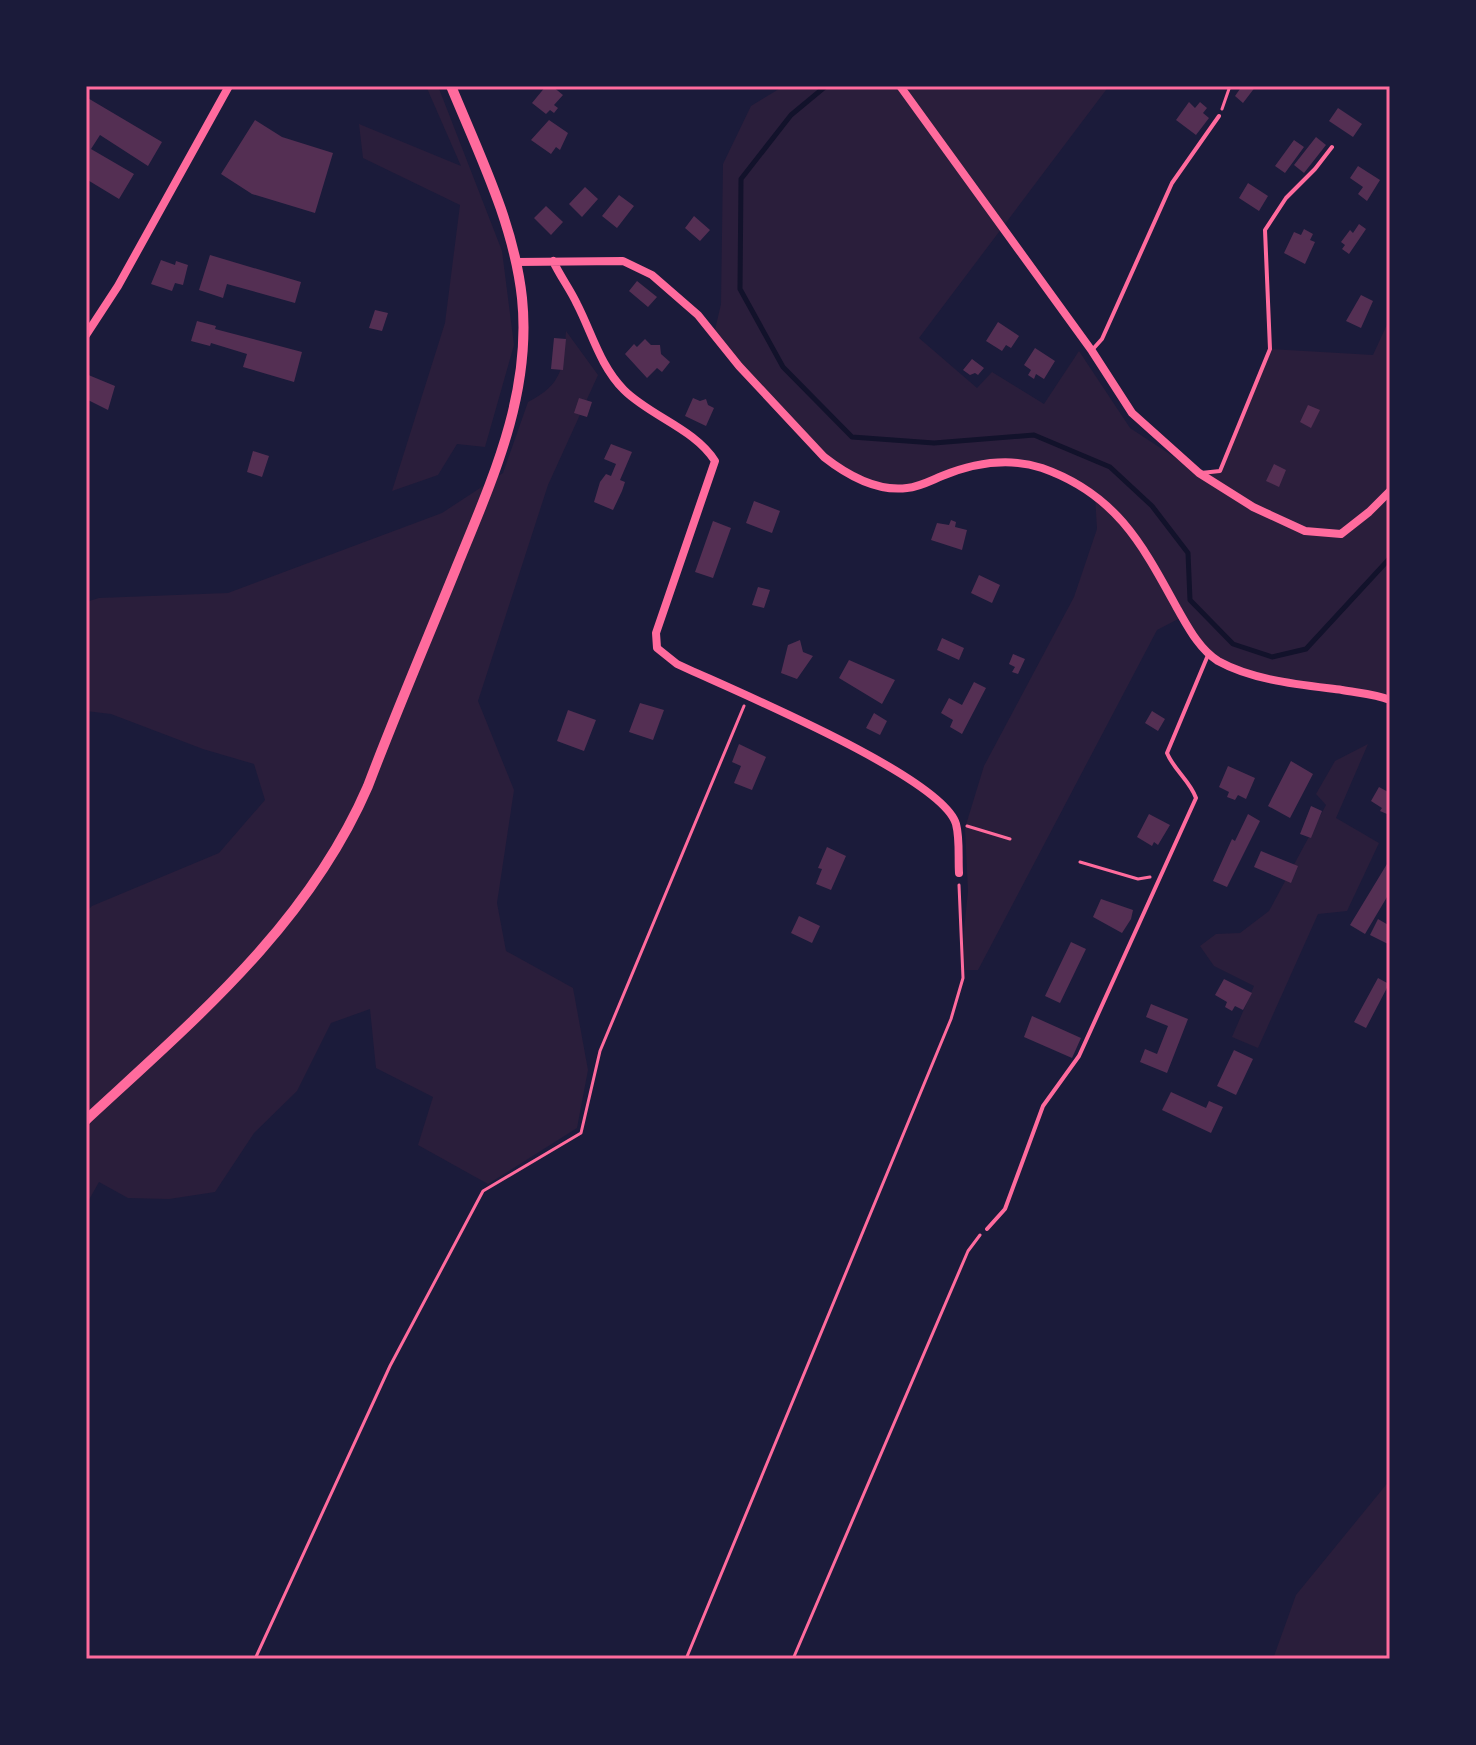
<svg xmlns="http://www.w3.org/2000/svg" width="1476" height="1745" viewBox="0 0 1476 1745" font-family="Commissioner,sans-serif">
<rect width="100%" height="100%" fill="#1b1b3a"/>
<path fill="#2a1e3b" d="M426,86H438L502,251L514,345L485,447L457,444L438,475L392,491L445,323L460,205L363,158L359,124L461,166Z
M784,86H1109L919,338L977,388L992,372L1044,404L1079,351L1130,428L1200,474L1220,470L1270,349L1373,355L1390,318V687L1385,697L1252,674L1219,661L1182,617L1157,630L978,970H960L968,891L965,828L984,766L1074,597L1097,529L1095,495L1040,467L987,462L914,487L873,485L824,457L714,334L721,304L723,164L751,106Z
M566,331L598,375L548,485L478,701L514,790L497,903L506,951L573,988L588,1070L577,1128L488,1184L418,1145L433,1097L376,1068L370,1009L331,1023L297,1091L254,1133L215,1192L169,1199L128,1198L99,1182L86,1205V912L92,906L219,853L265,800L254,764L203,749L111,714L86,711V602L99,598L228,593L442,513L503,473L528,402C563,384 563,368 566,331Z
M1368,744L1336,818L1379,843L1347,911L1318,914L1258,1048L1232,1037L1254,986L1214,966L1200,946L1216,934L1240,933L1269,911L1326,805L1316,794L1335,761Z
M1390,1480V1648L1381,1659H1273L1296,1595Z"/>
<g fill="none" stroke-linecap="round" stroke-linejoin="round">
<path stroke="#12122b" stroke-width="5" d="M826,86L791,115L741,179L740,289L783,367L852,437L934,443L1034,435L1110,467L1152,506L1188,553L1190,600L1233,644L1272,657L1306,649L1390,558"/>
</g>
<path fill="#542f53" d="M546,86H552L563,95L554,105L558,108L554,113L550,110L546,114L532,103Z
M1242,86H1256L1243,103L1235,96Z
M86,97L162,142L148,166L100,135L91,149L134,174L119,199L86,179Z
M1189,102L1195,108L1200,102L1207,108L1203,113L1209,118L1196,135L1176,120Z
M1338,108L1362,124L1353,137L1329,121Z
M255,120L282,137L333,153L315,213L252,194L221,174Z
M549,120L568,133L560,150L556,147L551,154L531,140Z
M1316,137L1326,145L1304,173L1294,165Z
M1294,140L1304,147L1285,173L1275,166Z
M1358,166L1380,180L1367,201L1358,194L1363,187L1350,178Z
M1248,183L1268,196L1259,211L1239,198Z
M585,187L598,199L582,217L569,204Z
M619,195L634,206L617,228L602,216Z
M546,206L563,222L551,235L534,218Z
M694,216L710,230L700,241L685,228Z
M1359,224L1366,229L1349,254L1342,249L1345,245L1341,242L1350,230L1353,233Z
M1304,229L1313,234L1310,240L1315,242L1305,264L1284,253L1294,232L1301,235Z
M210,255L301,282L295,303L227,284L223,298L199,290Z
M161,260L175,265L176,261L188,265L183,285L175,283L172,291L151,284Z
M637,281L657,297L648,307L629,291Z
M1361,295L1373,301L1361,328L1346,321Z
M375,310L388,313L382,331L369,328Z
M197,321L216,326L215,329L302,352L294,382L243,367L247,354L211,343L210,346L191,341Z
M998,322L1019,336L1011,348L1006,345L1002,351L986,341Z
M554,338L566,339L563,370L551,369Z
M645,339L651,345H660L661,354L670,362L662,372L657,368L647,378L625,354L634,344L637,347Z
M1035,348L1055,361L1044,379L1036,374L1034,379L1028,375L1031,370L1024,365Z
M972,359L984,368L978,375L975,373L970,375L963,370Z
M86,374L115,386L108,410L86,399Z
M579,398L592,402L587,417L574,413Z
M693,398L700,401L706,399L708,405L714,408L706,426L685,416Z
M1308,405L1320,410L1311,428L1300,422Z
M611,444L632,452L620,480L625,482L622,491L613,510L594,502L600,482L606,474L611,476L616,464L604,459Z
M253,451L269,456L262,477L247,472Z
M1274,464L1286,470L1279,487L1266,481Z
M754,501L780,511L772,533L746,523Z
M951,520L956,522L955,527L967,530L962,550L931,540L937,523L949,525Z
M713,521L731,528L713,578L695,572Z
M979,575L1000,585L992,603L971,593Z
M758,587L770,590L764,608L752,605Z
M942,638L964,648L959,660L937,650Z
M800,640L803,652L813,656L797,679L781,673L788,645Z
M1013,654L1025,659L1018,674L1012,672L1015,667L1009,664Z
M849,660L895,680L882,704L839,678Z
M974,682L986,688L962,734L950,727L953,720L941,713L949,698L962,705Z
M640,703L664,710L653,740L629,732Z
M568,710L596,720L584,751L557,741Z
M1152,711L1165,719L1158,731L1145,723Z
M874,713L887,721L880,735L866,728Z
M739,744L766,757L752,790L734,783L741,766L732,762Z
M1291,761L1313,774L1290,818L1268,806Z
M1228,766L1255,778L1246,799L1238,795L1235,800L1227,797L1229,792L1219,787Z
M1379,787L1390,793V812L1387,814L1380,811L1382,808L1371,801Z
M1311,806L1322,811L1311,838L1300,834Z
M1149,814L1170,825L1158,845L1154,842L1152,846L1137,837Z
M1248,814L1260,821L1227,887L1213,881L1232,839L1235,841Z
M827,847L846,856L831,890L816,884L822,869L818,868Z
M1261,851L1298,866L1291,883L1254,867Z
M1390,859V892L1365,934L1350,925Z
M1101,899L1133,910L1131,919L1122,933L1093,917Z
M799,916L820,926L812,943L791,933Z
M1378,919L1390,926V945L1370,935Z
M1071,942L1086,949L1060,1003L1045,996Z
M1378,978L1389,984L1366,1028L1354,1022Z
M1224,979L1252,993L1243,1010L1235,1006L1232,1011L1225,1007L1227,1002L1215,995Z
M1151,1004L1188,1019L1167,1073L1140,1062L1145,1049L1157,1054L1168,1026L1146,1017Z
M1032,1016L1081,1038L1072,1058L1024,1037Z
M1234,1050L1253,1059L1236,1095L1217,1086Z
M1171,1092L1206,1108L1209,1101L1223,1107L1211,1133L1162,1110Z"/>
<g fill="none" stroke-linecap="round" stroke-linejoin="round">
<path stroke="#ff6b9d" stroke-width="3" d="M1222,109L1230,86
M967,826L1010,839
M1080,862L1138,879L1150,877
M255,1659L390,1366L483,1191L581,1133L600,1051L744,706
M686,1659L951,1019L963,978L959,885
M793,1659L968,1251L980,1235"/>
<path stroke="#ff6b9d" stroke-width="4" d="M1093,349L1102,339L1172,183L1219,116
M1201,473L1220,471L1270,349L1265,230L1286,198L1315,169L1332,147
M987,1229L1005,1209L1043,1106L1079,1056L1196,798C1190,781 1174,770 1167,753L1208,655"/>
<path stroke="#ff6b9d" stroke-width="8" d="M900,86L1092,351L1132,413L1199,473L1253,507L1305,531L1341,534L1369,512L1390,491
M553,261C560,276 570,289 577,304C592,333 600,366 624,390C650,416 695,429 715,461L656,633L657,648L677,664C728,688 942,776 956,824C960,839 958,858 959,873
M516,262L623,261L652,275L698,315L739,366L824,457C847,475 876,492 907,488C919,487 930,481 942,476C974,463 1008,457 1042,468C1116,494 1142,544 1177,608C1188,627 1199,649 1218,661C1254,681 1303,685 1342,690C1358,693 1375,694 1390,700
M86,335L118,286L229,86"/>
<path stroke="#ff6b9d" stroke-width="10" d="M86,1120C195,1019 308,925 368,786C396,712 427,640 457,566C492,480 532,394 522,298C514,224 479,154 451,86"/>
</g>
<rect width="1476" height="1745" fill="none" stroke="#1b1b3a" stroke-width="176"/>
<rect x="88" y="88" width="1300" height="1569" fill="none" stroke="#ff6b9d" stroke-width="3"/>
</svg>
